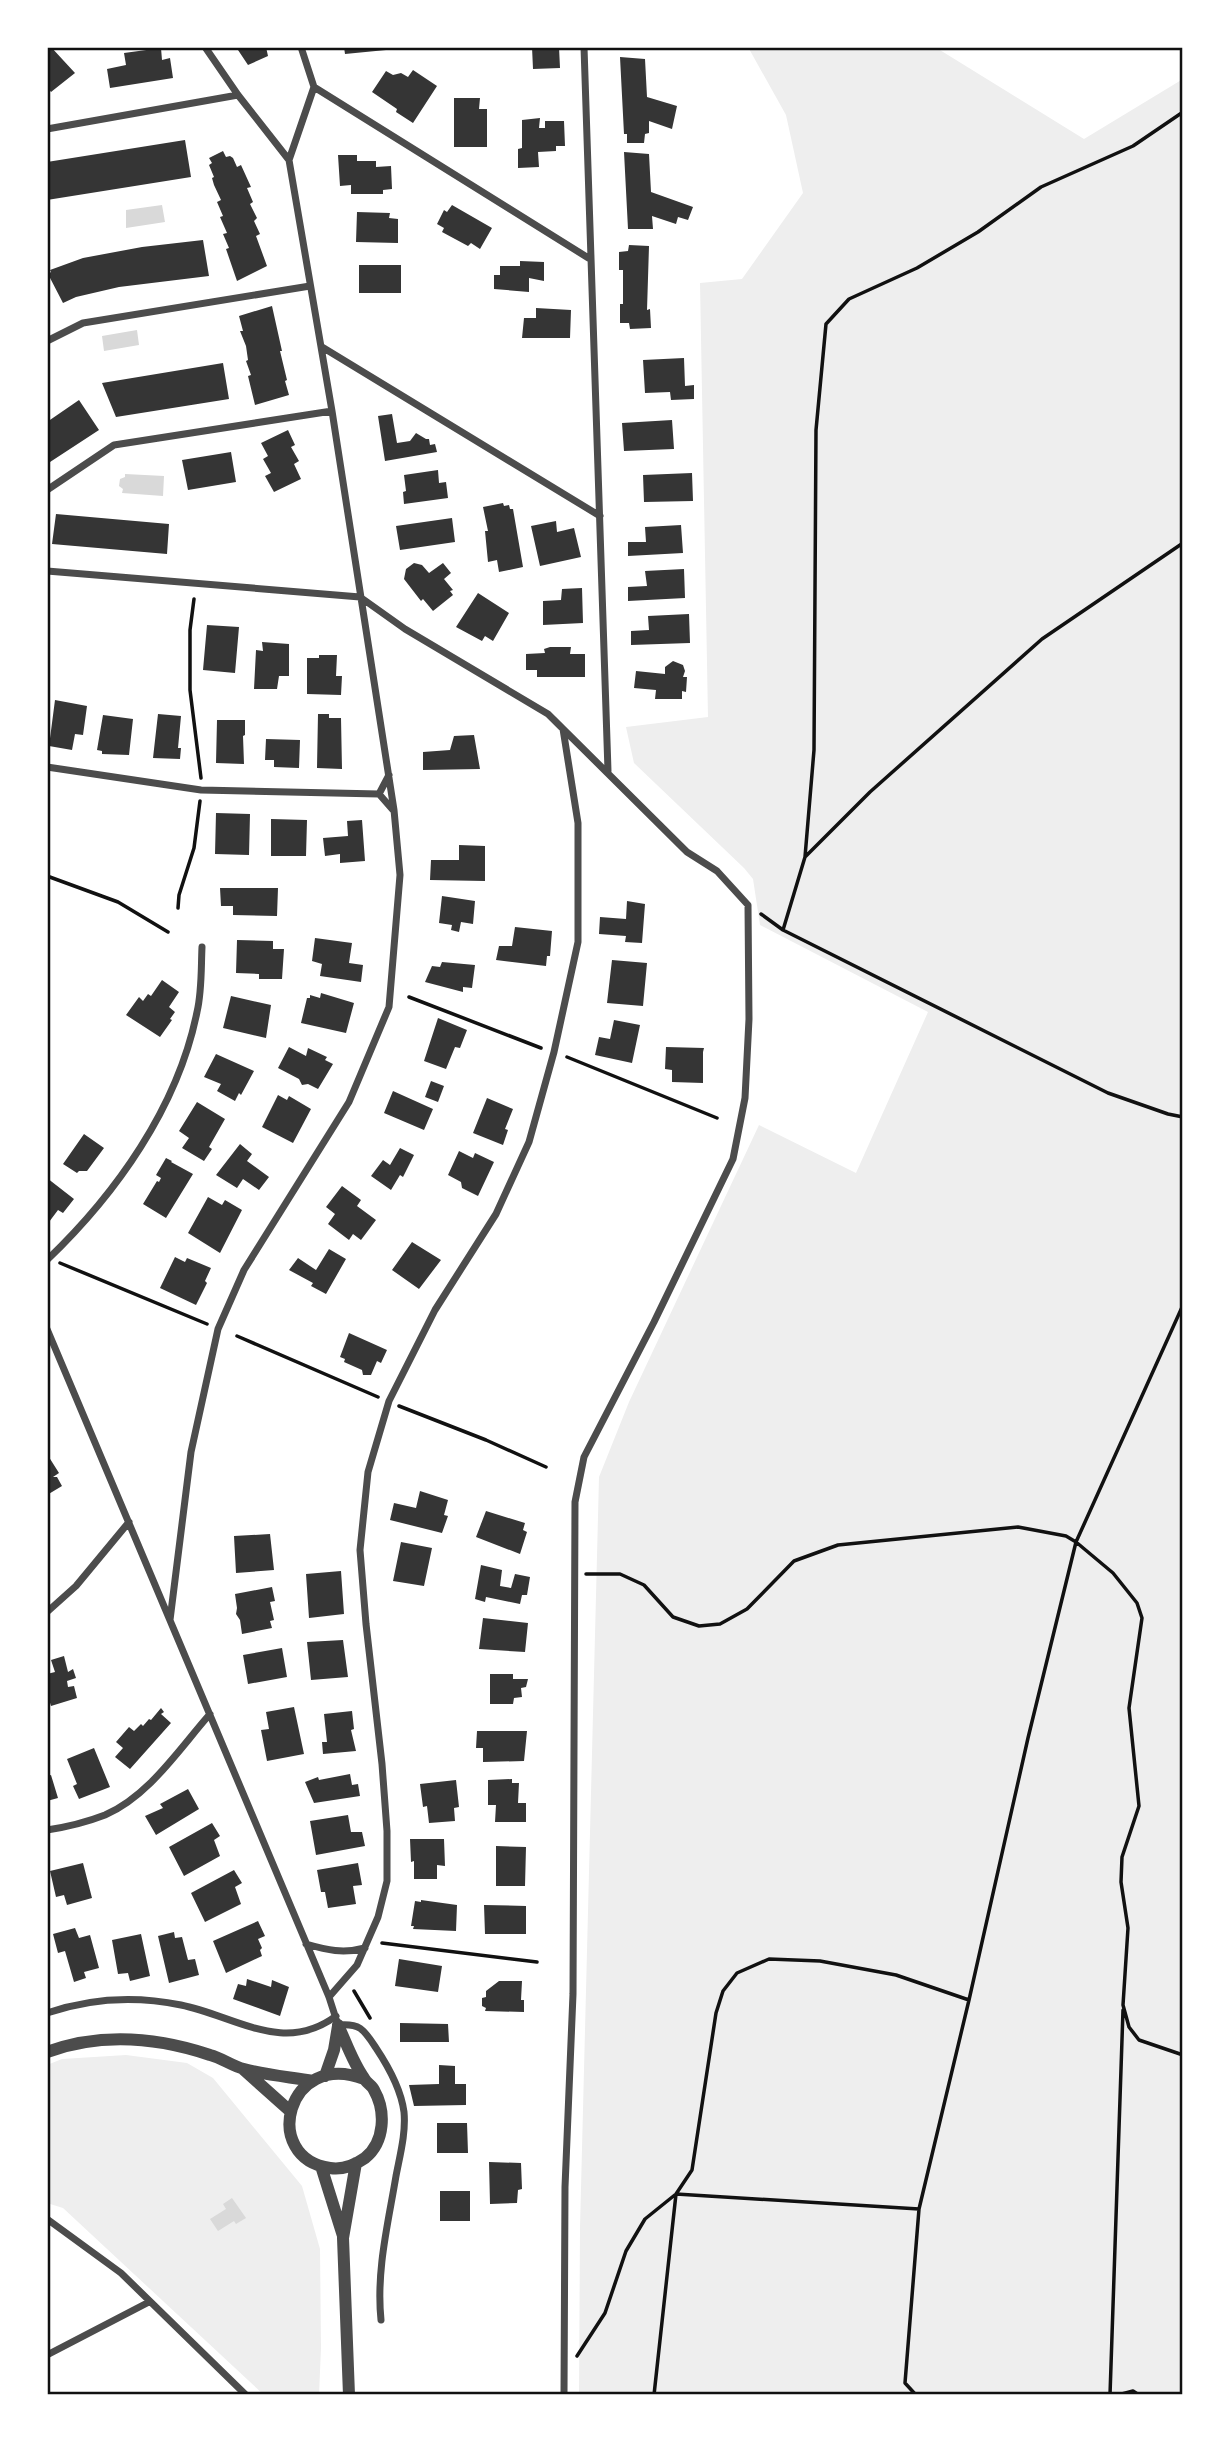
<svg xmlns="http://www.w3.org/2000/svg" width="1230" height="2442" viewBox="0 0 1230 2442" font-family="Poppins,sans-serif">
<rect width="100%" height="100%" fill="#fff"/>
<path fill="#eee" d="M748,47H935L1084,139L1183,79V2395H579L580,2228L599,1477L629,1402L759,1125L856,1173L928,1012L760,925L753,879L744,868L634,763L626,727L708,717L700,283L742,279L803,193L786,115Z
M126,2055L187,2063L213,2078L302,2186L320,2249L321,2348L319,2395H264L63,2208L47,2203V2065L62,2059Z"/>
<path fill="#d9d9d9" d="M162,205L165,222L126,228V210Z
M137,330L139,345L104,351L102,336Z
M125,474L164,476L163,496L122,493L123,489L119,486L120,479L125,477Z
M232,2198L246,2218L236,2224L234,2221L218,2231L210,2219L226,2209L223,2204Z"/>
<path fill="#353535" d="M51,47L75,73L51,92L47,87V51Z
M236,47H266L268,56L248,65Z
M344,47H386V50L345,54Z
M532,47H559L560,68L533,69Z
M161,48L162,60L170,58L173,78L110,88L107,69L126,65L124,53Z
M620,57L645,59L647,97L677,106L672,129L649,121V133L645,134L644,143H627V134H624Z
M413,70L437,86L413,123L396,112L397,109L372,92L386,71L393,75L401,73L408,77Z
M454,98H480L479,109H487V147H454Z
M540,118L539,128H545V121H564L565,146H556V151L538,152L539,167L518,168V149L522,148V120Z
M185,140L191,177L47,200V162Z
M223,151L226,157L230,156L233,158L237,167L241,165L251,187L247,188L253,202L250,204L257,218L254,221L260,234L256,236L267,266L237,281L226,249L229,248L223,234L227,233L220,217L223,216L217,202L221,200L214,185L212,178L214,177L209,165L212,163L209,158Z
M624,152L649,154L651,192L693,207L688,220L678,217L676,224L652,216L653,229H628Z
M338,155H357V161H376V167L391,166L392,189L383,190V194H351V185L340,186Z
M452,205L492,228L480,249L471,243L468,246L442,232L444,228L437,224L444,210L447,212Z
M357,212L390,213L389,218L398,219V243L356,242Z
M203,240L209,276L119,287L76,297L63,303L48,274L51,272L50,270L83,258L142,247Z
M629,245L649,246L647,310L650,309L651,328L630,329L629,323H620V304H623V270H619V252L628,251Z
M520,261L544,262V281L529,278V292L494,289V275H500V266H520Z
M359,265H401V293H359Z
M272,306L282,351H280L287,380L285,381L289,395L255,405L248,376L251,375L246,361L248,360L246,346L240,331H243L239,316Z
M536,308L571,310L570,338H522L524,318H536Z
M684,358L685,386L694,385V399L671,400L670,392L645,393L643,360Z
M223,363L229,399L116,417L102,383Z
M79,400L99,430L47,464V422Z
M392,414L397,443L410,441L416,433L426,439H429L430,445L435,444L437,452L385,461L378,416Z
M672,420L674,449L624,451L622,423Z
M288,430L295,445L291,447L299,461L294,464L301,479L274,492L265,476L271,473L263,459L268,456L261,443Z
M231,452L236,482L188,490L182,460Z
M438,470L439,483L446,482L448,498L404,504L403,492L406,491L404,475Z
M692,473L693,501L644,502L643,475Z
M503,503L504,506L509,505L510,509H513L523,567L499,572L497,560L488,562L485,531H488L483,507Z
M56,514L169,524L167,554L52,544Z
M452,518L455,542L400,550L396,526Z
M556,521L557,532L574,528L581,557L540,566L531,526Z
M681,525L683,553L628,556V542H646L645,527Z
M414,563L422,565L429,573L443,563L451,573L444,579L453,590L450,591L453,595L433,611L423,599L421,601L404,579L406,569Z
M684,569L685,598L628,601V587L647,586L645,571Z
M582,588L583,623L543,625V601L561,600L562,589Z
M478,593L509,613L493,641L485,636L482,641L456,627Z
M689,614L690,643L631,645V631L649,630L648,616Z
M207,625L239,627L235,673L203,670Z
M262,642L289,644V676H279L277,689H254L256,650L263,651Z
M550,647H571L570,654H585V677H537V670H526V654L545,653L544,649Z
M319,655H337L336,676H342L341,695L307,694V658H319Z
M673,661L683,665L685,671L683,677H687L686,692L682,691V699H655L656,690L634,688L636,671L665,674V667Z
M55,700L87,706L83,735L75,734L72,750L49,746Z
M158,714L181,716L178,748H181L180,759L153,758Z
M318,714H329V718H341L342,769L317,768Z
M103,715L133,719L129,755L102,754V751L97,750Z
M217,720H245V735L243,736L244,764L216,763Z
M474,735L480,769L423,770V752L450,750L454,736Z
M266,739L300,740L299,768L274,767V760H265Z
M216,813L250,814L249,855L215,854Z
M271,819L307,820L306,856H271Z
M362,820L365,861L340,863V854L325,856L323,838L348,836L347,821Z
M459,845L485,846V881L430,880L431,860H459Z
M220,888H278L277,916L233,915V906H221Z
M442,896L475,901L473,924L461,922L459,932L451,930L452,925L439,923Z
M627,901L645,904L642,943L625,942L626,936L599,934L600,917L626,919Z
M515,927L552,931L550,956H547L546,966L496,960L499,946H512Z
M315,938L352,943L349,963L363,965L361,982L320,976L322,964L312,961Z
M237,940L273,941V949H284L282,979H259V974L236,973Z
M612,960L647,963L643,1006L607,1003Z
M442,962L475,965L472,988L463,987V992L425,982L432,966L440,967Z
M162,980L179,992L169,1007L175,1012L170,1019L172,1020L160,1037L126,1015L139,997L143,1001L148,994L151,996Z
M321,993L354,1003L346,1033L301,1023L307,998H310V995L320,998Z
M231,996L271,1005L266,1038L223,1028Z
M438,1018L467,1030L460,1048L455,1047L446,1069L424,1061Z
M614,1020L640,1025L632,1063L595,1055L599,1037L610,1039Z
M289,1047L306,1056L308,1048L327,1057L325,1060L333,1064L318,1089L308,1084L302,1085L299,1079L278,1068Z
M666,1047L704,1048L703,1052V1083L672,1082V1070L665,1069Z
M216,1054L254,1071L241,1095L239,1093L235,1101L217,1091L221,1084L204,1077Z
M431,1081L444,1086L438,1102L425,1097Z
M393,1091L433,1109L424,1130L384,1113Z
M278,1095L287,1100L289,1096L311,1109L293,1143L262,1127Z
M487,1098L513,1109L505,1129L508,1130L503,1145L473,1133Z
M197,1102L225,1119L209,1147L212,1149L204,1161L182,1148L189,1138L179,1131Z
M84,1134L104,1148L87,1171H79L77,1173L63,1164Z
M240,1144L252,1154L247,1161L269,1177L259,1190L243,1179L237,1188L216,1175Z
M400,1148L414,1155L403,1177L400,1175L391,1190L371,1176L383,1160L390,1165Z
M459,1151L473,1158L475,1153L494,1162L478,1196L462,1188L461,1182L448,1175Z
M166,1158L172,1161L171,1162L193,1174L166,1218L143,1204L157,1181L159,1182L161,1178L156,1175Z
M47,1178L74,1199L63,1213L58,1210L49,1222Z
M342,1186L361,1200L357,1206L376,1220L361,1240L353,1234L349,1240L328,1224L335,1214L326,1207Z
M208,1197L222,1205L225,1200L242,1210L220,1253L188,1233Z
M412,1242L441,1260L419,1289L392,1270Z
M329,1249L346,1259L326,1294L311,1286L313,1283L289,1270L298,1258L316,1270Z
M175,1257L185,1262L187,1258L211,1268L205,1281L207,1283L196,1305L160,1288Z
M349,1333L387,1350L381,1363L377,1361L371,1375H363L362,1370L344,1362L345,1359L340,1357Z
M47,1454L59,1473L53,1477H57L62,1486L47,1495Z
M420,1491L448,1500L444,1515L448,1516L442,1533L390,1520L394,1503L416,1508Z
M486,1511L525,1523L523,1530L527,1532L520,1554L476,1537Z
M270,1534L274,1570L236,1573L234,1536Z
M401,1542L432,1548L424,1586L393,1581Z
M481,1565L502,1570L500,1586L511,1588L515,1574L530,1577L527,1595H522L520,1604L486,1597L485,1602L475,1599Z
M341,1571L344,1614L309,1618L306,1574Z
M272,1587L275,1601L270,1602L274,1620L270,1621L272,1628L242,1634L240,1620L236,1614L237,1608L235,1594Z
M483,1618L528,1623L525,1652L479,1649Z
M343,1640L348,1677L311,1680L307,1642Z
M282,1648L287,1677L248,1684L243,1655Z
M64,1656L68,1672L73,1669L76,1678L67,1681L68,1687L74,1686L77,1698L51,1706L47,1693V1674L55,1672L51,1660Z
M490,1674H513V1679H528L526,1687L521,1688L522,1697L514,1698L513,1704H490Z
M294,1707L304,1754L267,1761L261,1730L269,1729L266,1712Z
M161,1708L164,1712L161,1714L171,1723L130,1769L115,1757L123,1748L116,1742L129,1727L134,1731L141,1724L143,1726L149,1719L151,1720Z
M352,1711L354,1729L351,1730L356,1751L323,1754L322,1742H327L324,1714Z
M477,1731H527L524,1761L483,1762V1748H476Z
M94,1748L110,1787L79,1799L73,1786L77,1784L67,1759Z
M350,1774L352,1785L358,1784L360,1796L314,1803L305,1782L318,1777L319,1780Z
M51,1775L58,1798L47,1801V1776Z
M512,1779V1783H519L518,1803H526V1822H495L496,1805H488V1780Z
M456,1780L459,1807L454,1808L455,1821L429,1823L427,1806L423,1807L420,1784Z
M188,1789L199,1809L156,1835L145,1816L163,1808L160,1804Z
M348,1815L351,1832H362L365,1846L316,1855L310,1821Z
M212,1823L220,1836L214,1840L220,1856L184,1876L169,1847Z
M410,1839H444L445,1866L437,1865V1879H414V1861L411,1862Z
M496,1846L526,1847L525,1886H496Z
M83,1863L92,1898L67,1905L64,1895L56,1897L50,1871Z
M358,1863L362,1885L353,1886L356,1904L328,1908L325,1892H321L317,1870Z
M234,1870L242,1883L235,1887L241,1904L205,1922L191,1893Z
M421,1900L457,1905L456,1931L413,1929L414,1926H411L415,1901L421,1902Z
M484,1905L526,1906V1934H485Z
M258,1921L265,1936L258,1939L262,1948L260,1950L262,1956L226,1973L213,1941Z
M75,1928L79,1938L90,1935L99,1968L84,1972L86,1978L74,1982L65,1951L58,1953L53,1934Z
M174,1932L175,1938L182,1937L188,1960L195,1959L199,1975L169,1983L158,1936Z
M141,1934L150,1976L130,1981L128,1973L118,1974L112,1940Z
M399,1959L442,1966L438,1992L395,1986Z
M247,1979L271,1987L272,1980L289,1987L280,2016L233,1999L238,1984L246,1986Z
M499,1981H522L521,2000H524V2012L485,2011L486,2008L482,2006V1998L486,1997V1991Z
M400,2023L448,2024L449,2042H400Z
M439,2065L455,2066V2084H466V2105L414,2106L409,2085L439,2084Z
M437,2123H467L468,2153H437Z
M489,2162L521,2163L522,2189L518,2190L517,2203L490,2204Z
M440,2191H470V2221H440Z"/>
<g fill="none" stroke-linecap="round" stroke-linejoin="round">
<path stroke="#111" stroke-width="3.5" d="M194,599L190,630V690L201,778
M805,857L814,750L816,430L826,324L849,299L917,268L978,232L1041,187L1133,146L1183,112
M47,876L118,902L168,932
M178,908L179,895L194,848L200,801
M761,914L783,930L1108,1093L1168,1114L1183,1117
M783,930L805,857L870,792L1042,639L1183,543
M409,997L541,1048
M567,1057L717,1118
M60,1263L207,1324
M237,1336L378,1397
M399,1406L486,1440L546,1467
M586,1574H620L644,1585L673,1617L699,1626L720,1624L747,1609L794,1561L838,1545L1018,1527L1066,1536L1076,1542L1113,1573L1137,1603L1142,1618L1129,1708L1139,1806L1122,1857L1121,1882L1128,1928L1123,2005L1129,2027L1139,2040L1183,2055
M382,1943L537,1962
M354,1991L370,2018
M577,2356L605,2313L626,2251L645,2219L676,2194L692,2170L716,2013L723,1991L737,1973L769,1959L820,1961L896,1975L969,2000
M654,2395L676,2194L919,2209L969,2000L1028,1738L1076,1542L1183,1305
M916,2395L905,2383L919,2209
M1110,2395L1123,2010
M1118,2395L1133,2391L1139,2395"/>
<path stroke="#4c4c4c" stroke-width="7" d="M205,47L238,95L289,160
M584,47L608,771
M314,87L590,259
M47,129L238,95
M47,341L83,323L310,286
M322,347L600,516
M47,490L114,445L332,411
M47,571L360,597L405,629L548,714L687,852L717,871L748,905L749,1019L745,1098L733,1159L654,1322L584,1457L575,1502L573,1994L565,2187L564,2395
M47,767L201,790L379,794L389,775
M379,794L393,810
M47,1260C116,1194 178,1107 197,1012C202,991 201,968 202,947
M47,1329L329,1997L338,2025C361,2023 364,2030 376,2048C388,2066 401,2089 404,2112C406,2133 400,2155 396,2176C388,2224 376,2271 381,2320
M47,1612L76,1586L129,1522
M170,1620L191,1452L218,1329L244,1270L349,1102L389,1007L400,875L394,810L332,411L289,160L314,87L301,47
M47,1830C67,1827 87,1822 105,1815C149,1796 179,1749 210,1714
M306,1944C327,1950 343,1954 365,1948
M329,1997L357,1965L378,1917L387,1881V1831L382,1764L366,1624L360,1550L368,1472L389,1401L435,1310L496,1214L529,1142L554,1052L578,942V823L563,729
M47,2013C91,1998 137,1996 181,2005C235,2016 284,2055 336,2016
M47,2219L121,2273L246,2395
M47,2355L149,2302"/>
<path stroke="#4c4c4c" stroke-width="12" d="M338,2025C346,2042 353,2063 364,2078C366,2083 372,2085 374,2090C386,2111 385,2142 365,2158C355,2165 343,2170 330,2168C260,2158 287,2049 364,2079
M47,2052C102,2032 156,2037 210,2055C222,2058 232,2066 244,2069C266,2075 290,2077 313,2081
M243,2069L290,2111
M325,2076L334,2050L338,2026
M321,2166L343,2236
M349,2395L343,2238L356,2163"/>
</g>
<rect width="1230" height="2442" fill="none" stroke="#ffffff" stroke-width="98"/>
<rect x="49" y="49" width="1132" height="2344" fill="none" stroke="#111" stroke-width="2.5"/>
</svg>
